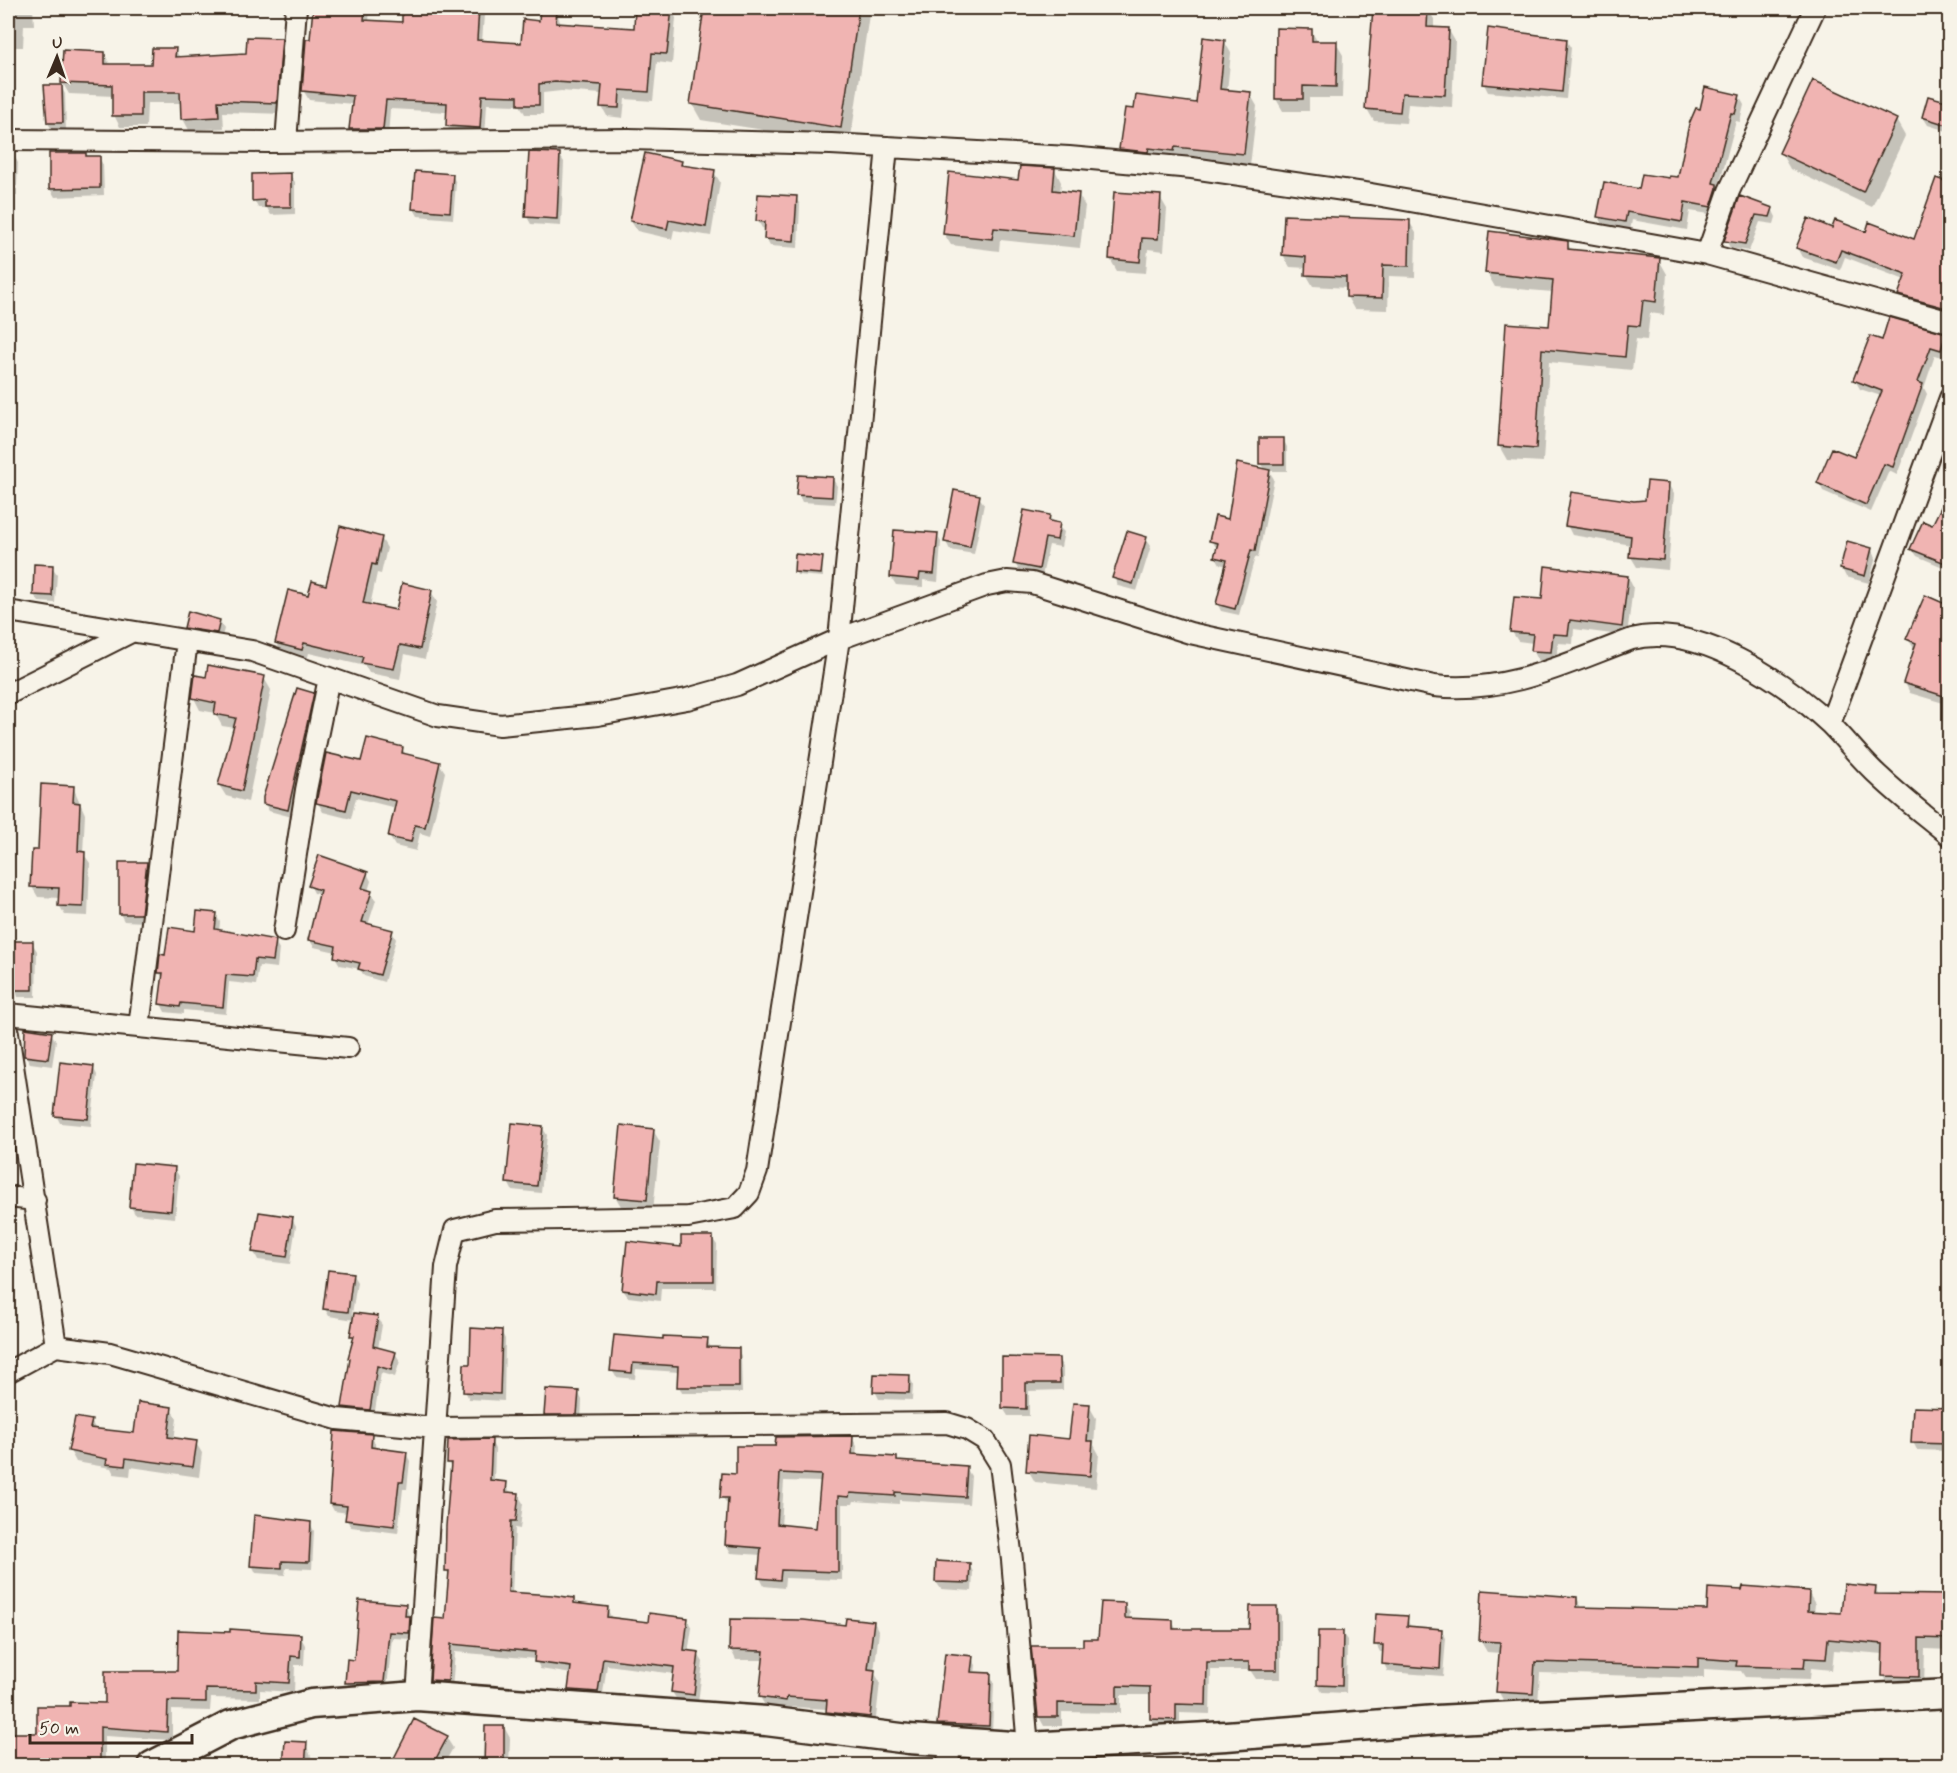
<svg xmlns="http://www.w3.org/2000/svg" width="1957" height="1773" viewBox="0 0 1957 1773" font-family="Mynerve,sans-serif">
<rect width="100%" height="100%" fill="#f7f3e8"/>
<filter id="ink" filterUnits="userSpaceOnUse"><feTurbulence type="fractalNoise" baseFrequency=".0167" numOctaves="2"/><feDisplacementMap in="SourceGraphic" scale="12" xChannelSelector="R" yChannelSelector="G"/><feConvolveMatrix kernelMatrix="1 2 1 2 8 2 1 2 1" color-interpolation-filters="sRGB"/></filter>
<g filter="url(#ink)">
<path fill="#0003" fill-rule="evenodd" d="M8,8H33L34,25H24L23,47H12V68H8Z
M315,8H370L369,22L403,23L404,8H480L484,15L482,42L522,44L541,22L556,10L561,25L635,30L637,8H671L676,18L672,64L657,62L653,101L625,99L623,118L607,116L602,107V94L561,91L543,93V114H525L520,105L487,104L485,137L453,135L447,126L448,112L390,109L388,138L356,139L351,129L353,104L309,100L303,90Z
M706,8H870L850,144L701,120L692,104Z
M1374,8H1427L1434,19V28L1448,29L1455,41L1452,107L1408,104L1406,123L1374,121L1367,109Z
M1311,30L1318,43H1336L1343,55L1342,98H1309V111H1283L1276,99Z
M281,39L287,51L283,114L223,112L224,128L189,130L183,119L182,103H147L146,127H120L114,115V96L69,94L62,82L104,53L111,66H153L175,49L180,58L247,55Z
M1566,40L1571,48L1566,99L1488,92L1484,84Z
M1224,41L1231,53L1227,91L1250,94L1257,106L1250,166L1181,158L1127,161L1120,149L1197,105Z
M61,86L65,94L66,130H52L48,123Z
M1739,96L1744,105L1740,122L1736,121L1718,189L1721,194L1716,215L1690,211L1687,230L1632,220L1630,231L1604,226L1599,217L1641,190L1679,179L1701,111Z
M1950,104V132L1928,125L1923,117Z
M1896,120L1905,136L1872,207L1790,169L1781,153Z
M8,153H13L18,163L17,186H8Z
M559,154L564,162L561,226L531,224L527,217Z
M99,157L103,165L104,195L55,197L50,189L87,158Z
M681,162L683,167L714,172L720,182L711,236L674,230L672,239L637,231L631,221Z
M1055,170L1061,182L1060,193L1078,194L1085,206L1080,248L1000,240L999,251L951,245L944,234L1020,181Z
M290,175L295,182V214L271,215L267,208H258L254,200Z
M452,175L456,183L453,219L418,216L414,209Z
M1950,184V316L1905,303L1900,295L1905,280L1845,257L1840,270L1802,257L1797,248L1833,230L1915,241Z
M8,189H17V196H8Z
M1160,197L1167,209L1164,251L1148,249L1146,273L1117,271L1110,259Z
M796,198L800,205L798,248L770,246L766,239V229L762,228L758,221Z
M1741,198L1772,209L1776,217L1774,224L1760,222L1749,251L1730,248L1726,240Z
M1409,221L1416,233L1415,277L1389,276L1388,310L1354,309L1347,297V288L1313,286L1306,274L1307,268L1290,267L1283,255Z
M1567,243L1572,251L1659,260L1667,274L1664,315L1650,313L1647,340L1636,339L1632,370L1549,362L1543,462L1507,460L1499,446L1550,328L1553,292L1495,287L1487,273Z
M1945,335L1950,342L1946,358L1935,355L1924,388L1927,394L1897,475L1889,471L1871,512L1823,491L1819,483L1854,459L1881,396L1860,389L1855,380L1883,342Z
M1283,439L1287,447V471H1269L1274,479L1258,558L1255,557L1239,615L1221,611L1217,603L1227,566L1220,564L1216,557L1218,549L1211,541L1229,521L1265,471L1261,464Z
M1950,476V570L1917,556L1912,549L1933,527L1947,499L1942,492Z
M832,478L837,486L835,504L802,502L798,494Z
M1668,484L1674,494L1668,570L1637,567L1631,557L1632,545L1572,535L1567,525L1634,503L1647,502Z
M979,497L984,504L974,554L950,550L946,542Z
M1049,517L1064,532L1061,547L1049,545L1042,576L1019,571L1015,563Z
M937,535L941,542L938,582L923,580V587L896,585L891,577Z
M381,538L387,548L381,574L377,573L370,606L397,612L431,591L437,602L425,659L405,654L400,679L369,673L365,666L309,653L307,660L282,653L276,643L309,597L327,586Z
M1146,539L1151,546L1137,591L1118,586L1114,578Z
M1871,549L1876,557L1869,583L1846,577L1842,569Z
M822,558L823,577L797,575L795,571Z
M52,567L57,574L55,603L39,602L34,595Z
M1628,577L1633,587L1627,636L1574,629L1573,644L1558,643L1556,662L1538,660L1533,650V643L1518,641L1512,632L1544,601Z
M1950,608V705L1910,693L1905,683L1915,650L1908,639Z
M219,621L224,629L221,640L190,635L185,627Z
M264,678L271,690L248,802L226,796L219,785L235,728L222,726L215,713L200,710L194,698Z
M313,694L317,702L292,817L269,811L265,804Z
M402,748L406,755L439,763L445,772L430,836L420,833L416,851L395,846L389,836L396,808L356,798L351,819L323,812L318,803L362,763Z
M73,787L85,814L83,853L90,863L88,916L65,915L59,905L60,898L38,897L32,887L39,852Z
M147,864L151,871L145,922L124,921L120,914Z
M367,873L371,881L368,891L376,900L368,925L392,932L396,939L384,982L364,976L360,969L340,965L335,957L336,952L314,947L309,939L320,895L314,893L310,885Z
M216,915L220,922L219,932L275,941L279,949L277,968L259,966L256,985L229,982L226,1014L184,1010V1014L165,1012L161,1004L164,980L159,972L167,956Z
M8,943H32L37,951L36,997H18L13,982H8Z
M51,1033L56,1041L52,1066L30,1063L25,1055Z
M93,1067L97,1075L91,1126L60,1123L56,1115Z
M542,1127L547,1135L541,1193L512,1190L508,1182Z
M653,1130L660,1142L653,1211L622,1208L615,1196Z
M174,1168L179,1176L175,1218L135,1214L131,1207Z
M292,1218L296,1226L290,1264L258,1260L254,1252Z
M712,1238L717,1245L716,1288H661L660,1301L628,1297L623,1290L682,1249Z
M352,1274L357,1282L352,1314L377,1318L382,1325L378,1348L395,1353L400,1361L395,1377L381,1373L374,1417L348,1415L344,1407L351,1362L349,1358L354,1340L352,1336L354,1320L329,1316L325,1309Z
M501,1331L505,1339L504,1401L469,1399L465,1391L471,1366Z
M707,1339L711,1348L738,1349L741,1356L742,1393H682L679,1386V1372L636,1369L635,1379L616,1377L612,1370L665,1341Z
M1004,1358L1058,1359L1063,1367V1390L1029,1391V1416H1008L1003,1408Z
M909,1376L913,1384L912,1400L879,1399L875,1391Z
M578,1392L582,1400L581,1422H550L546,1415Z
M1089,1406L1096,1418L1094,1445L1099,1454L1096,1488L1035,1482L1028,1470L1070,1441Z
M171,1409L177,1419L174,1440L196,1443L202,1453L199,1477L131,1467L130,1476L114,1474L111,1468L76,1462L70,1451L91,1421L96,1430L135,1435Z
M1950,1410V1451L1917,1450L1913,1442Z
M371,1436L375,1443V1449L406,1453L410,1461L407,1489H403L398,1533L351,1527L347,1520L348,1513L334,1511L330,1504Z
M852,1438L857,1446L856,1456L896,1458L899,1463L966,1468L971,1476L969,1504L899,1500V1504L854,1501L853,1504H842V1580L785,1578L784,1588L764,1586L760,1578L762,1555L731,1553L726,1544L729,1506L722,1497L737,1476L776,1448ZM784,1481L821,1482L818,1530L781,1526Z
M491,1441L495,1449L494,1482L506,1484L511,1494L518,1495L523,1503L520,1529L515,1528L512,1594L573,1600L576,1604L607,1608L612,1619L649,1624L687,1620L692,1628L688,1653L698,1654L703,1662L698,1703L677,1700L672,1692L674,1674L607,1665L602,1700L574,1698L570,1690L572,1674L540,1669L536,1659L455,1652L452,1689L436,1687L432,1679L447,1621L450,1577L447,1571L452,1469L448,1463Z
M310,1523L314,1531L312,1569L286,1568L285,1575L256,1573L252,1565Z
M969,1564L973,1572L972,1591L941,1589L936,1582Z
M1875,1588L1879,1595L1950,1596V1650L1925,1649L1924,1688L1890,1687L1884,1676V1654L1834,1650L1832,1670L1811,1668L1810,1679L1745,1677L1741,1671L1704,1669V1678L1540,1673L1538,1705L1505,1703L1498,1691L1500,1653L1487,1652L1480,1640L1577,1598L1582,1608L1708,1611L1808,1592L1815,1604L1814,1613L1842,1615Z
M1124,1604L1130,1613L1129,1620L1172,1622L1177,1630H1251L1276,1607L1281,1616V1679H1256L1250,1670H1211L1210,1714L1180,1713V1728H1156L1151,1719L1152,1695H1121V1713L1062,1712V1726H1044L1039,1717L1084,1647L1100,1641Z
M405,1605L413,1625L412,1639L392,1638L387,1688L350,1690L347,1683L348,1661H356Z
M1407,1618L1411,1628L1441,1630L1446,1638L1443,1676L1388,1672L1384,1664L1385,1652H1380L1376,1644Z
M874,1622L879,1632L874,1672L880,1682L875,1727L833,1722L828,1709L792,1707V1710L766,1707L760,1697L765,1660H736L731,1650Z
M180,1631H255L300,1636L305,1645L304,1665H295L294,1692L260,1690V1699L211,1698L210,1711L172,1710V1740L105,1736V1766H8V1734H39L71,1707L106,1704L178,1672Z
M1342,1633L1347,1640L1346,1693L1322,1692L1318,1685Z
M972,1658L976,1665L975,1674L990,1675L994,1682L992,1732L942,1731L938,1724Z
M504,1727L510,1738L509,1766H486Z
M446,1737L453,1748L443,1766H285L306,1744L312,1759L394,1762Z
M227,1759L231,1766H213Z"/>
<path fill="#f0b4b2" stroke="#3b2a1e" stroke-width="1.5" fill-rule="evenodd" d="M313,8H365L364,20L402,22V8H479L477,40L521,43L523,19L539,21L540,8L557,9L556,23L634,28L635,8H672L667,54L652,53L649,92L620,90L619,108L600,107L602,85L555,82L539,84V105H518V96L482,95L480,128L446,126L447,103L386,100L383,129H349L353,96L302,91L306,39H310Z
M704,8H859L841,128L690,104Z
M1373,8H1428L1427,27L1449,28L1445,95L1402,93L1400,112L1365,109Z
M1276,28L1312,29V41H1337L1336,87L1303,86V99H1275Z
M1488,28L1567,39L1562,92L1482,84Z
M247,37L282,38L277,103L218,101L219,117L181,119L180,92H141V116H112V85L61,83L63,50L105,52V64H151L152,48H176L175,57L246,53Z
M1203,37L1225,40L1220,89L1251,92L1244,154L1175,147L1174,151L1149,148L1148,152L1119,149L1125,108L1134,109L1136,95L1196,103Z
M1813,80L1897,119L1863,192L1779,153Z
M44,85H62L63,123H47Z
M1705,87L1740,95L1735,114L1731,113L1713,183L1717,184V188L1711,207L1685,202L1682,222L1627,212L1625,222L1597,217L1604,182L1639,189L1642,174L1669,178V176L1678,177L1689,124L1696,108L1700,109Z
M1928,96L1950,102V126L1922,117Z
M529,152L560,153L557,219L525,217Z
M49,153H86V156H100V188L49,189Z
M645,153L682,161L681,165L715,170L706,227L669,220L667,229L630,221Z
M1020,166L1055,168L1053,190L1079,193L1074,236L994,228L992,239L943,234L949,172L1018,180Z
M415,171L453,174L450,212L412,209Z
M291,173V207H265V200L252,201V174Z
M1936,178L1950,183V309L1898,295L1906,274L1841,250L1836,262L1796,248L1808,218L1832,228L1835,220L1866,232L1869,222L1914,239Z
M1114,192L1161,195L1158,239L1142,238L1140,262L1109,259Z
M758,194L797,196L794,241L764,239L765,222L756,221Z
M1740,196L1773,208L1770,217L1756,215L1745,244L1724,241Z
M1284,215L1410,220L1409,266L1383,265L1382,298L1346,297V277L1305,275L1306,257L1282,255Z
M1489,231L1568,241V249L1660,258L1656,302L1643,300L1640,326L1628,325L1625,357L1542,349L1536,449L1498,446L1506,323L1549,326L1553,280L1485,273Z
M1889,317L1946,333L1941,350L1931,347L1918,382L1923,384L1893,467L1884,464L1866,505L1817,483L1832,448L1854,457L1882,391L1853,380L1870,336L1882,340Z
M1259,438H1284V464H1259Z
M1237,463L1270,470L1255,551L1251,550L1235,609L1216,604L1227,560L1214,557L1218,543L1209,541L1215,516L1228,519Z
M798,475L833,477L832,497L796,495Z
M1647,481L1669,483L1663,560L1629,557L1631,536L1565,526L1571,492L1634,501L1645,500Z
M1950,489V565L1910,549L1923,521L1932,525Z
M954,490L980,495L970,547L944,542Z
M1024,510L1050,515L1049,521L1060,523L1057,540L1045,538L1039,569L1013,564Z
M340,526L382,537L376,565L372,564L363,603L396,610L402,583L432,590L420,649L400,645L394,669L361,663L363,657L304,643L302,650L275,643L288,590L308,595L312,581L326,585Z
M894,530L938,533L934,574L920,573L919,580L890,577Z
M1127,531L1147,537L1133,584L1112,578Z
M1847,541L1872,548L1865,576L1840,569Z
M795,554L823,557L821,574L794,572Z
M34,564L53,565L52,596L33,595Z
M1545,566L1628,576L1622,627L1570,620L1568,635L1553,634L1551,652L1531,651L1533,634L1510,632L1514,597L1542,599Z
M1925,595L1950,606V698L1903,683L1916,643L1906,639Z
M188,611L220,620L217,633L184,628Z
M208,665L265,676L242,791L218,785L236,718L214,714L216,703L192,698L195,675L206,677Z
M297,688L314,693L288,810L263,804V797Z
M367,738L403,747L402,753L440,762L425,827L415,825L411,842L388,837L396,801L351,790L346,810L316,803L326,753L361,761Z
M41,784L74,786L73,802L80,803L78,851L85,852L83,907L58,906L59,888L30,887L32,850H38Z
M319,855L368,872L362,888L372,891L362,922L393,930L380,975L358,969L360,963L334,957L336,946L308,940L320,890L308,886Z
M119,862H147L141,914H119Z
M197,911L217,913L215,929L276,940L273,961L255,959L253,977L226,975L223,1007L181,1003L180,1007L159,1004L163,973H158L160,954L165,955L169,927L195,931Z
M8,941H33V990H12V975H8Z
M25,1028L52,1032L48,1059L24,1056Z
M60,1062L94,1066L88,1119L54,1116Z
M512,1123L543,1126L537,1186L506,1183Z
M621,1125L654,1129L647,1200L614,1197Z
M133,1163L175,1167L171,1211L129,1207Z
M259,1212L293,1217L287,1257L252,1252Z
M681,1236H713V1281H657L656,1294L622,1290L627,1241L681,1247Z
M328,1270L353,1273L348,1312L323,1309Z
M354,1313L378,1316L373,1346L396,1352L391,1370L377,1366L370,1410L342,1407L350,1359L348,1358L354,1336H350Z
M471,1328L502,1330L500,1394L463,1392L464,1364H470Z
M614,1335L663,1339V1336L708,1338L707,1347L739,1348V1387H677L678,1366L633,1363L632,1373L610,1371Z
M1002,1357L1059,1358L1060,1383H1026V1409L1002,1408Z
M874,1374L910,1375L909,1393L873,1392Z
M546,1389L579,1391L577,1415H544Z
M138,1402L172,1407L168,1437L197,1441L193,1467L126,1458L125,1466L106,1464L107,1459L68,1451L75,1417L92,1420L90,1428L134,1433Z
M1073,1403L1090,1404L1087,1441H1093L1090,1476L1026,1471L1029,1435L1069,1439Z
M1913,1407L1950,1408V1444L1911,1443Z
M334,1431L372,1434L371,1447L407,1452L403,1482H399L394,1526L345,1520L347,1506L329,1504Z
M853,1436L852,1454L897,1457V1461L967,1466L965,1497L895,1492V1496L850,1493L849,1497L838,1496V1572L781,1570L780,1580L758,1578L761,1548L725,1545L728,1498H720L722,1473L736,1474V1446H775L776,1437ZM780,1473L821,1475L816,1528L777,1524Z
M492,1439L490,1480L507,1482L506,1492L519,1493L516,1521H511L508,1592L552,1595L574,1598V1603L608,1607L607,1617L648,1622L649,1613L688,1618L684,1650L699,1652L694,1695L671,1692L674,1667L603,1658L598,1692L571,1690H568L571,1667L534,1662L535,1652L451,1644L448,1681L430,1680L434,1618L445,1619L449,1571H445L446,1526L451,1463H447L448,1440Z
M254,1515L311,1522L309,1562L282,1561V1568L250,1566Z
M936,1561L970,1563L969,1583L935,1582Z
M1844,1584L1876,1587L1875,1594L1950,1595V1639L1919,1638V1677L1882,1676L1883,1644L1828,1639L1826,1659L1805,1658L1804,1668L1736,1666L1737,1661L1698,1658V1667L1535,1662L1533,1694L1496,1692L1500,1642L1479,1641L1482,1590L1577,1597V1607L1707,1610L1708,1588L1742,1590L1743,1586L1809,1591L1808,1611L1841,1613Z
M359,1600L406,1604L405,1616H410L409,1633L389,1632L384,1682L345,1683L347,1659L354,1660Z
M1101,1602L1125,1603V1618L1173,1620V1629H1249L1250,1606H1277V1670H1249V1662H1207L1206,1705L1176,1704V1720L1150,1719V1687L1117,1686V1704L1058,1703V1717H1038L1031,1646H1083V1639H1098Z
M1376,1614L1408,1616L1407,1626L1442,1629L1440,1669L1382,1664L1383,1645H1374Z
M846,1618L874,1621L868,1669L875,1670L870,1717L826,1712L827,1700L787,1697L786,1701L759,1697L764,1651L729,1650L730,1619L804,1620L845,1625Z
M230,1629L301,1634L300,1657L291,1656L289,1683L256,1681V1690L206,1689V1702L168,1701L167,1732L100,1727V1766H8V1733H37V1706H70V1702L105,1703V1671H177L178,1630L230,1632Z
M1318,1631H1343L1342,1686L1317,1685Z
M945,1653L973,1656L971,1672L991,1673L989,1726L937,1724Z
M414,1719L448,1736L432,1766H390Z
M485,1726H504V1766H484Z
M285,1741L307,1742L305,1766H283Z"/>
<g fill="none" stroke-linecap="round" stroke-linejoin="round">
<defs>
<path id="street" d="M8,140L267,142L629,139L831,144L1069,157L1192,168L1371,194L1707,254L1950,322
M286,142L296,8
M1707,254L1729,191L1815,8
M8,611L252,651L438,716L500,725L598,715L687,699L737,685L839,639L987,585L1007,581L1032,583L1190,633L1434,686C1507,694 1565,664 1632,639C1697,622 1784,681 1830,724C1847,741 1862,761 1880,777C1902,798 1926,816 1950,836
M8,694L131,632
M1830,724L1950,398
M284,931L306,790L329,678
M8,1014L348,1048
M139,1027L187,641
M8,1033L56,1346
M8,1197L35,1200
M8,1372L56,1346L110,1353L337,1419L436,1428L947,1423L967,1429L985,1440L1000,1464L1012,1560L1028,1747
M417,1696L446,1267L455,1230L495,1220L688,1217L735,1208L749,1193L757,1171L839,639L887,147
M948,1766L950,1742"/>
<path id="secondary" d="M152,1766L231,1725L311,1704L417,1696L766,1721L909,1739L1028,1747L1226,1736L1436,1720L1950,1694"/>
</defs>
<use href="#street" stroke="#3b2a1e" stroke-width="24"/>
<use href="#secondary" stroke="#3b2a1e" stroke-width="33"/>
<use href="#street" stroke="#f7f3e8" stroke-width="20"/>
<use href="#secondary" stroke="#f7f3e8" stroke-width="28"/>
</g>
</g>
<rect width="1957" height="1773" fill="none" stroke="#f7f3e8" stroke-width="30"/>
<rect x="15" y="15" width="1927" height="1743" fill="none" stroke="#3b2a1e" stroke-width="2" filter="url(#ink)"/>
<g transform="translate(57 57) rotate(2)" stroke="#f7f3e8" stroke-width="4.5" paint-order="stroke">
<path d="M0-4.5L10 22L0 15L-10 22Z" fill="#3b2a1e"/>
<text y="-9" font-size="16" font-weight="bold" text-anchor="middle" fill="#3b2a1e">U</text>
</g>
<path d="M30 1734v9h162v-9" fill="none" stroke="#3b2a1e" stroke-width="3"/>
<text x="39" y="1734" font-size="18" fill="#3b2a1e" stroke="#f7f3e8" stroke-width="4.5" paint-order="stroke">50 m</text>
</svg>
